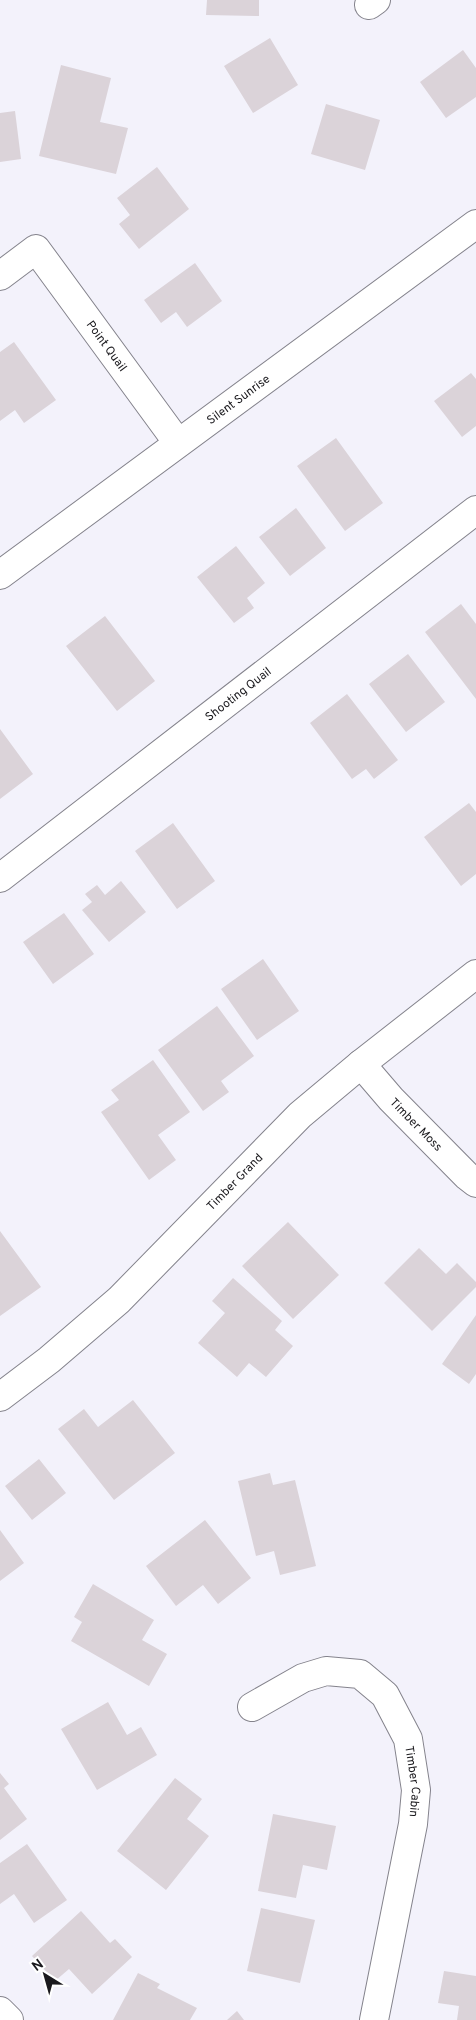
<svg xmlns="http://www.w3.org/2000/svg" width="476" height="2020" viewBox="0 0 476 2020" font-family="Overpass,sans-serif">
<rect width="100%" height="100%" fill="#f3f2fb"/>
<path fill="#dbd3d9" d="M207,0H259V16L206,15Z
M270,38L298,85L253,113L224,66Z
M463,50L476,68V97L446,118L420,82Z
M61,65L111,78L100,122L128,128L116,174L39,156Z
M326,104L380,120L365,170L311,154Z
M15,111L21,159L0,162V113Z
M157,167L189,209L139,249L119,224L130,215L117,198Z
M195,263L222,301L187,327L176,312L161,323L144,300Z
M14,342L56,400L24,423L15,410L0,421V352Z
M471,373L476,379V426L462,437L434,401Z
M336,438L383,503L345,531L297,466Z
M296,508L326,548L290,576L259,537Z
M236,546L265,583L247,598L254,608L234,623L197,577Z
M461,604L476,624V699L425,632Z
M105,616L155,681L117,711L66,646Z
M408,654L445,702L406,732L369,684Z
M347,694L398,760L374,779L366,769L352,779L310,723Z
M0,729L33,774L0,799Z
M469,803L476,812V874L461,886L424,837Z
M173,823L215,881L177,909L135,851Z
M121,881L146,912L109,942L82,910L92,902L85,894L97,885L105,895Z
M64,913L94,954L53,984L23,942Z
M263,959L299,1011L257,1040L221,989Z
M217,1006L254,1056L221,1081L229,1092L203,1111L158,1050Z
M153,1060L190,1112L158,1135L176,1160L149,1180L101,1112L119,1100L111,1090Z
M288,1222L339,1275L293,1319L242,1266Z
M0,1231L41,1287L0,1316Z
M419,1248L446,1274L457,1263L476,1282V1287L432,1331L384,1283Z
M233,1278L282,1321L275,1330L293,1346L266,1377L249,1363L237,1377L198,1343L225,1313L212,1301Z
M476,1315V1374L469,1384L442,1364Z
M133,1400L175,1453L114,1500L58,1429L84,1409L98,1427Z
M39,1459L66,1493L32,1520L5,1486Z
M270,1473L273,1485L295,1480L316,1566L280,1575L274,1551L256,1556L238,1481Z
M205,1520L251,1578L218,1604L203,1585L176,1606L146,1566Z
M0,1530L24,1563L0,1581Z
M93,1584L154,1620L142,1640L167,1654L149,1686L71,1641L82,1622L74,1617Z
M108,1702L127,1735L141,1727L157,1755L97,1790L61,1729Z
M0,1773L9,1784L4,1788L27,1819L0,1840Z
M175,1778L202,1799L187,1819L209,1836L166,1890L117,1851Z
M273,1814L336,1826L327,1870L303,1865L296,1898L258,1891Z
M27,1844L67,1900L34,1923L14,1894L0,1904V1863Z
M261,1908L315,1920L300,1983L247,1971Z
M81,1911L110,1943L115,1939L132,1957L92,1994L69,1969L55,1981L32,1956Z
M444,1971L476,1976V2020H457L459,2006L438,2003Z
M138,1973L160,1984L157,1988L197,2008L190,2020H113Z
M237,2011L244,2020H227Z"/>
<g fill="none" stroke-linecap="round" stroke-linejoin="round">
<defs>
<g id="minor">
<path d="M369,5L376,0"/>
<path id="s1" d="M0,276L36,249L178,443"/>
<path id="s2" d="M0,575L476,224"/>
<path id="s3" d="M0,878L476,510"/>
<path id="s4" d="M361,1064L391,1099L467,1176L476,1183"/>
<path id="s5" d="M0,1397L49,1360L119,1300L300,1115L361,1064L476,974"/>
<path id="s6" d="M252,1707L303,1678L326,1671L360,1674L385,1695L408,1739L416,1790L413,1824L374,2020"/>
<path d="M0,2011L9,2020"/>
</g>
</defs>
<use href="#minor" stroke="#84838c" stroke-width="30"/>
<use href="#minor" stroke="#fff" stroke-width="28"/>
</g>
<g text-anchor="middle" stroke-width="4" stroke-linejoin="round" paint-order="stroke">
<g font-size="12" fill="#1a191d" stroke="#fff">
<text dy="4" stroke="none"><textPath href="#s1" startOffset="165">Point Quail</textPath></text>
<text dy="4" stroke="none"><textPath href="#s2" startOffset="296">Silent Sunrise</textPath></text>
<text dy="4" stroke="none"><textPath href="#s3" startOffset="301">Shooting Quail</textPath></text>
<text dy="4" stroke="none"><textPath href="#s4" startOffset="82">Timber Moss</textPath></text>
<text dy="4" stroke="none"><textPath href="#s5" startOffset="319">Timber Grand</textPath></text>
<text dy="4" stroke="none"><textPath href="#s6" startOffset="242">Timber Cabin</textPath></text>
</g>
</g>
<g transform="translate(45 1975) rotate(323)" stroke="#ffffff" stroke-width="4" paint-order="stroke">
<path d="M0-4L9 19L0 12L-9 19Z" fill="#1a191d"/>
<text y="-8" font-size="14" font-weight="bold" text-anchor="middle" fill="#1a191d">N</text>
</g>
</svg>
